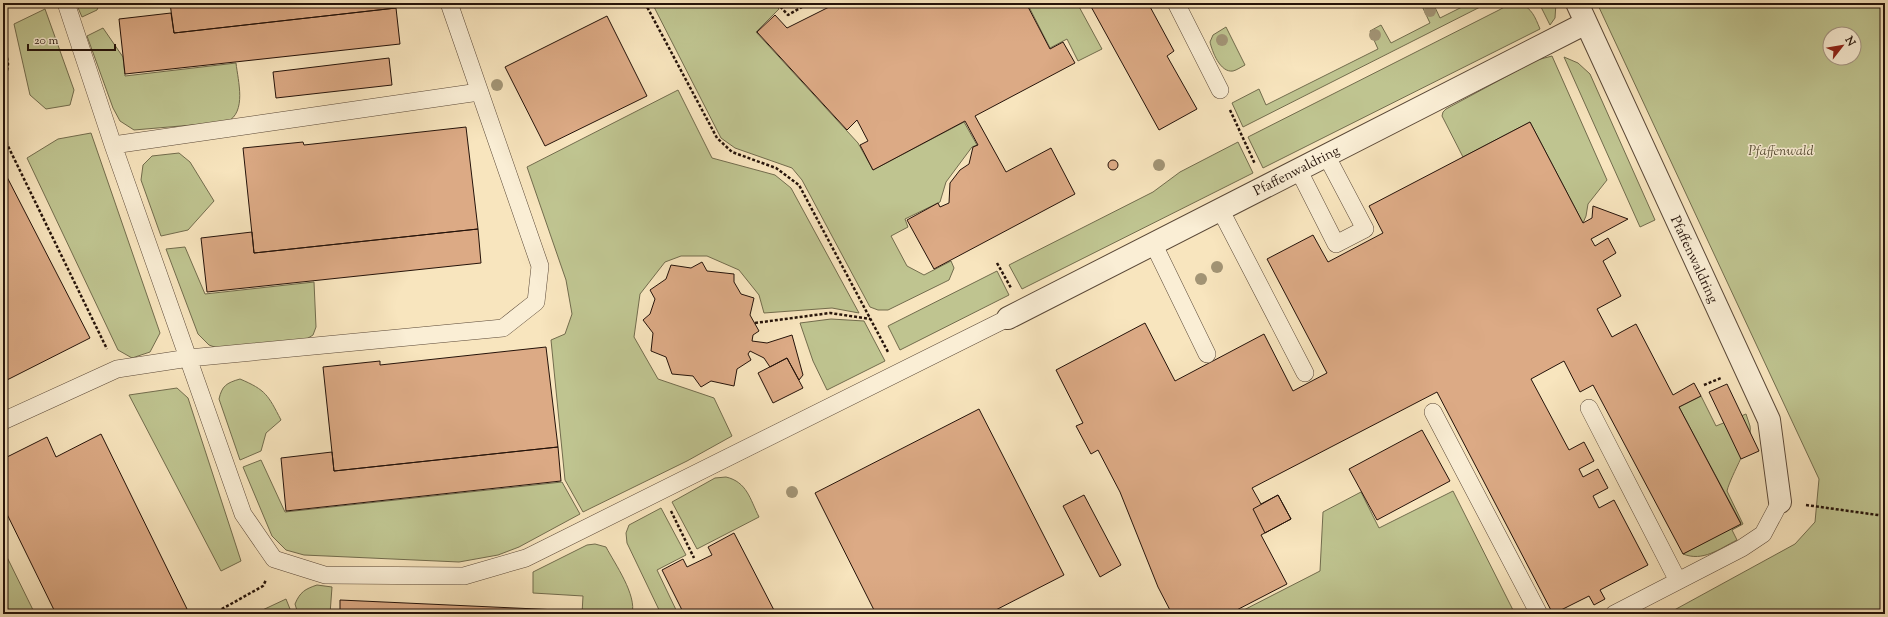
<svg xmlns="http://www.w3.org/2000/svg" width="1888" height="617" viewBox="0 0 1888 617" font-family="'Sorts Mill Goudy',serif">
<rect width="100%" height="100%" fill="#f8e5be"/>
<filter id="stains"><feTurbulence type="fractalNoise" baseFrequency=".005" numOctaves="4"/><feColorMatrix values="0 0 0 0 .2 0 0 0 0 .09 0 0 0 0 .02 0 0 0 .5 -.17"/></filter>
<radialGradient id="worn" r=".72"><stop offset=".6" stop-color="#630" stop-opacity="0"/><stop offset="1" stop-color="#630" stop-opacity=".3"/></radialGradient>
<path fill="#bfc490" stroke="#726c4d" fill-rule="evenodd" d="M76,3H100L97,10L82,17Z
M652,3H773L779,9L756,32L858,143L873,170L964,122L977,145L972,147L946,182L940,202L905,219L908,227L891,236L907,266L924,275L951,261L954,268L949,280L888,310H878L870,307L802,180L792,168L735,148L721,138Z
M1027,3H1077L1102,49L1078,61L1067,39L1050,48Z
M1424,3H1433L1440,18L1470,3H1488L1243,127L1232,103L1259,89L1266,105L1378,49L1370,31L1381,25L1391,43L1430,23L1421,4Z
M1519,3C1532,8 1535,17 1540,29L1263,168L1248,137L1499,10L1510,4Z
M1539,3H1556L1555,18L1550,25Z
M1597,3H1885V614H1667L1795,544L1815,522L1819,479ZM1830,34H1854V58H1830Z
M45,9L74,90L70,105L46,109L30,95L14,24Z
M1226,27L1245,65C1241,67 1237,70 1233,71C1220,73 1212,51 1210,42L1213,35Z
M103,28L123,57L125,76L236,63C238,81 247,112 227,122L134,130L120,121L113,108L87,36Z
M1552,56L1607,180L1588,204L1586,216L1583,223L1530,122L1463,157L1442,116L1443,112L1446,109L1537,60Z
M1564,57L1578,63L1590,74L1655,220L1640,227Z
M678,90L712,158L775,175L791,188L859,313L832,308L764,313L759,295L739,270L707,256H681L665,262L640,294L634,337L658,379L714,398L732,436L687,461L583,512L565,480L551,340L565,334L572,314L566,280L527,167Z
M91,133L160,333L150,352L132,358L118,350L27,158L58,139Z
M1238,142L1253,173L1022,289L1009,265L1153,192L1180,172Z
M179,153L190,162L214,201L188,230L161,236L141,180L143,165L152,156Z
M185,247L205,294L314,282L316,327L313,335L305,340L220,349L209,345L198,334L166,249Z
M997,271L1009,295L900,350L888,326Z
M831,319L864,321L885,361L827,390L813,361L800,323Z
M240,379C266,390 268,395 281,420L266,433L261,451L240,460L219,399C222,386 226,383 240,379Z
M177,388L188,398L241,561L221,571L129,395Z
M1701,396L1716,426L1746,414C1747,418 1749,422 1750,426C1753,441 1731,474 1727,491L1743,524L1732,530L1737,540C1719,549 1703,562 1683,554L1741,523L1679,407Z
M261,460L285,512L562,482L580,514L519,547L498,555L459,562L304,555L286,550L272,536L243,467Z
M726,477C747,482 750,499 759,517L697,549L672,502L715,478Z
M1453,491L1515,614H1236L1320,571L1323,512L1361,492L1379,528Z
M661,508L686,555L657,570L678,614H661L627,543L626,533L629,525Z
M595,544L606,547C615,564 637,595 632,614H582L583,596L533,593V572L587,545Z
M3,549L35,614H3Z
M317,585L332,587L330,614H298L295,604C300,592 305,589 317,585Z
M286,599L292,614H254Z"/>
<path fill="#dcaa85" stroke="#25130a" d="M170,3H395L396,8L174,33Z
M837,3H1026L1050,49L1063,42L1075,63L975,116L1006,172L1051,148L1075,194L934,269L907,220L938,203L940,207L949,203L950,183L960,170L969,164L973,147L978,145L965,121L873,170L860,145L868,141L857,120L847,130L757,32L775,15L787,28Z
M1089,3H1148L1174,51L1167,56L1197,109L1159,130Z
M396,8L400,44L125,74L119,19L171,13L174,33Z
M607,16L647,96L545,146L505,67Z
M389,58L392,85L276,98L273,72Z
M1530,122L1583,223L1592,218L1593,206L1628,219L1591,239L1595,246L1608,238L1616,253L1603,261L1621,296L1597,309L1612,337L1636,324L1673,395L1694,383L1701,396L1679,407L1741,524L1683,554L1593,385L1580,392L1564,361L1531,379L1569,450L1584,442L1594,461L1579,469L1583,477L1598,469L1608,488L1593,496L1599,508L1614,500L1648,565L1600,590L1605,599L1594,605L1589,596L1553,614L1437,392L1252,488L1261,504L1278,495L1291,519L1261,535L1287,584L1229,614H1172L1158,587L1120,492L1098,450L1091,454L1076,426L1083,423L1056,370L1145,323L1175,381L1264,334L1293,391L1327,373L1267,259L1313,235L1328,262L1383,233L1369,206Z
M466,127L478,229L254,253L243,148L303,142L304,145Z
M1108 165a5 5 0 1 1 10 0a5 5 0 1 1-10 0Z
M7,177L90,338L3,382V179Z
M478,229L481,263L207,292L201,238L252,232L254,253Z
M702,262L707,271L734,274V282L741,294L754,298L750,315L759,331L753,335L752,341L767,343L792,335L803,375L799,380L787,358L770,367L764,358L750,351L748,354L751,360L737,369L734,386L711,381L701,387L693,376L672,374L666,357L651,351L653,333L643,320L650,314L655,299L650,290L666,279L671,265L691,268Z
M546,347L558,447L334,471L323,367L380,361V365Z
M787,358L803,388L773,403L758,373Z
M1727,384L1759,451L1741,459L1709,392Z
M979,409L1064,575L988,614H876L815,493Z
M1422,430L1450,481L1377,520L1349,469Z
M101,434L189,613L187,614H56L3,506V459L47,437L56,457Z
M558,447L561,481L286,511L281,458L332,452L334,471Z
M1084,495L1121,565L1100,577L1063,506Z
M1278,495L1291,519L1265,533L1253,509Z
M734,533L776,614H684L662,570L683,559L687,567L712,555L708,547Z
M340,600L580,611V614H340Z"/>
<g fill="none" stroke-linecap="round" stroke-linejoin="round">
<defs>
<path id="lane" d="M66,3L113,145L243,514L274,559L325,575L464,576L526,558L1008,318
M1176,3L1220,90
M113,145L479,92
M1298,169L1336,244L1365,229L1326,155
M1220,209L1305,373
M1153,243L1207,354
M1589,408L1678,581
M1433,412L1539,614
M3,421L117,369L189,358L503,328L536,302L540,266L449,3
M1614,614L1742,548L1763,534L1780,502"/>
<path id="street" d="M1577,3L1769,420L1780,502
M1008,318L1586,23"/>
</defs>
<use href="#lane" stroke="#5a4837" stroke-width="18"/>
<use href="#street" stroke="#5a4837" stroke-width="24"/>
<path stroke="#25130a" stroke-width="2.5" stroke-dasharray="3 2" stroke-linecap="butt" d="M645,3L717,138L732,152L776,168L799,185L888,352
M777,3L788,15L809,3
M3,33L8,64L3,97
M3,107L7,144L107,349
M1230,110L1255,164
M997,263L1011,288
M755,323L830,313L870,319
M1704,385L1721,378
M1806,505L1885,516
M671,511L694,558
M213,614L263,586L266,580"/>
<use href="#lane" stroke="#faeed5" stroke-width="17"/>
<use href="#street" stroke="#faeed5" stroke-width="22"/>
</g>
<g fill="#a29475">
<circle cx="1430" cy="11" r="6"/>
<circle cx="1375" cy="35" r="6"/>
<circle cx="1222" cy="40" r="6"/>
<circle cx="497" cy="85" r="6"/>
<circle cx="1159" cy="165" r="6"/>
<circle cx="1217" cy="267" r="6"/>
<circle cx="1201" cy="279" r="6"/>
<circle cx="792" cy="492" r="6"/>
</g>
<g text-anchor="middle" stroke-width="3" stroke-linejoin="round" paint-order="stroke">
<g font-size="14" font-style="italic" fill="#5b5139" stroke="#faeed5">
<text x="1781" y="155">Pfaffenwald</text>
</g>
<g font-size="14" fill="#25130a" stroke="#faeed5">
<text transform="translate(1296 170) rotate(-27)" y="5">Pfaffenwaldring</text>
<text transform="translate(1695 259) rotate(65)" y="5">Pfaffenwaldring</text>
</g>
</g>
<rect width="1888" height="617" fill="none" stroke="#f8e5be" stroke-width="16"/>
<rect x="4" y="4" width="1880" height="609" fill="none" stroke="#25130a" stroke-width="2"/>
<rect x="8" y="8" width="1872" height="601" fill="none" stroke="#25130a"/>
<g transform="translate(1842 46) rotate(59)"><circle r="19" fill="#faeed5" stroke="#a59684"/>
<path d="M0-3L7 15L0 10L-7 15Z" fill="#8f2418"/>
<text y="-6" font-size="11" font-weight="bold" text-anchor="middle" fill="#25130a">N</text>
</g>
<path d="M28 44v6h87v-6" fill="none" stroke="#25130a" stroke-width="2"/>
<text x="34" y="44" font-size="12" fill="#25130a" stroke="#faeed5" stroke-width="3" paint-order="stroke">20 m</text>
<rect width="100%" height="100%" filter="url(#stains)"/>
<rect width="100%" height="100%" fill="url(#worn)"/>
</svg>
